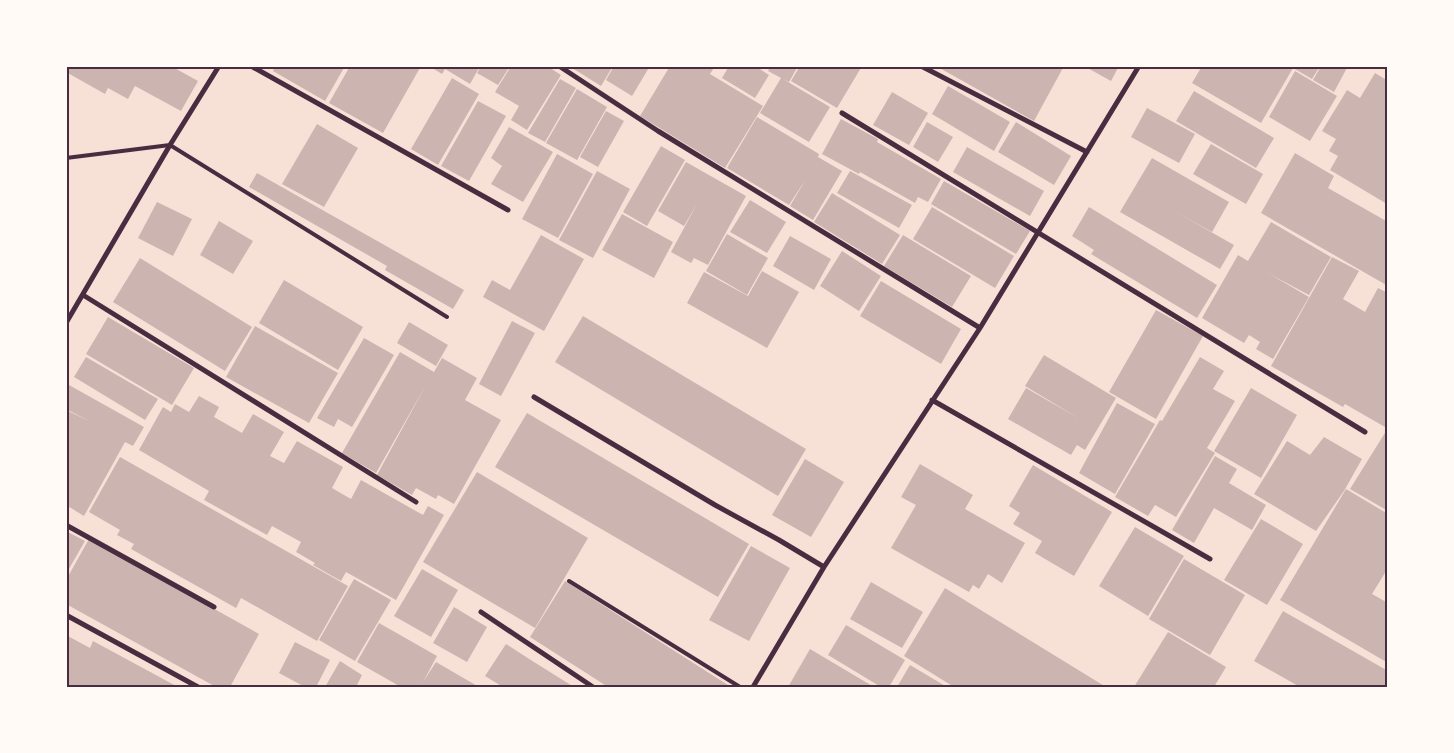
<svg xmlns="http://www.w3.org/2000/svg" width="1454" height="753" viewBox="0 0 1454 753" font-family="'Fira Sans Condensed',sans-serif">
<rect width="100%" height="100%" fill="#f7e1d7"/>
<path fill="#ccb4b1" d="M66,66H171L198,81L181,111L135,86L128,99L108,88L105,94L66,72Z
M275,66H345L325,101L273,71Z
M350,66H421L383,133L329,103Z
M429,66H480L470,84L445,69L442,74Z
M481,66H510L498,85L477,73Z
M511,66H547L561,75L527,130L511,120L519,106L495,92Z
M569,66H613L601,86Z
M614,66H650L632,96L606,80Z
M670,66H715L710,74L763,106L725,168L640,116Z
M729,66H755L769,75L755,98L722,78Z
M771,66H798L789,82L783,79L830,107L809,142L760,113L781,78L768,71Z
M800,66H862L837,108L791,81Z
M936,66H1064L1034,121Z
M1084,66H1119L1111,81Z
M1202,66H1320L1312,79L1293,68L1261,123L1192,83Z
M1321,66H1348L1334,92L1313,80Z
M1295,71L1337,96L1310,141L1269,117Z
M1375,73L1388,81L1387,204L1330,170L1338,156L1329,151L1336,139L1322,131L1347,90L1360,98Z
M452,78L479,94L438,165L411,149Z
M560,79L576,88L545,142L528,133Z
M948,86L1010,122L994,151L932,114Z
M577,89L607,107L577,160L546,143Z
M1194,91L1274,138L1256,168L1176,121Z
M892,92L928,113L909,145L873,125Z
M478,101L506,116L469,181L441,166Z
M1147,108L1195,134L1179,163L1131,137Z
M606,111L624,121L598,167L580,157Z
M757,117L819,154L818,157L842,171L813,220L790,206L806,179L789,205L727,168Z
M841,119L878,139L877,142L941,179L928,202L918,197L915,203L860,172L859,174L822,154Z
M927,122L953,137L938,162L913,147Z
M1016,122L1071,156L1054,185L998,152Z
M317,124L358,148L324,207L282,184Z
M509,127L553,152L523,202L491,184L502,166L491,158Z
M1211,144L1263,174L1246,204L1193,174Z
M661,146L685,160L647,226L623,212Z
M967,147L1044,191L1030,216L953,172Z
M1295,153L1334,176L1328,188L1388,222V286L1261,213Z
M557,154L593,174L558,238L522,219Z
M1152,158L1229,202L1212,232L1174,211L1234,245L1220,269L1120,212Z
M686,162L746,196L708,265L694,258L691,263L671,252L697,204L684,226L658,211Z
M597,171L630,189L593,258L559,240Z
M850,171L912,205L899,228L837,193Z
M257,173L464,290L453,309L385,270L387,266L249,187Z
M944,181L1030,231L1016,254L931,204Z
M832,193L900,235L882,264L814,222Z
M750,200L786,222L767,253L730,232Z
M157,202L192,219L173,256L138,238Z
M932,207L1014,256L995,288L913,239Z
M1089,207L1217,285L1197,318L1091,254L1094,250L1072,236Z
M622,214L673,242L654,278L602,250Z
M219,221L253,241L233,274L200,255Z
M1271,222L1331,257L1309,295L1266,272L1309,297L1273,359L1256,349L1260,342L1249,335L1244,343L1202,318L1238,255L1248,261Z
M727,234L768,258L747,295L706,271Z
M541,235L584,259L544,331L483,297L492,280L510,290Z
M903,235L971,276L952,307L884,266Z
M790,236L831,259L814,290L773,266Z
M842,251L881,276L859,311L820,286Z
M1332,257L1359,271L1343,299L1365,312L1378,288L1388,293V421L1385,427L1345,404L1343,407L1271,366Z
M140,258L252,327L225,371L113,302Z
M762,271L799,292L767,348L687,303L704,272L748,296Z
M284,280L363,327L338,370L259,323Z
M881,281L961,329L941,364L860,316Z
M1156,310L1203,336L1156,419L1109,392Z
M583,316L806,449L778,496L555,362Z
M108,317L194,368L172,405L86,354Z
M512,321L535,333L501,396L479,384Z
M409,322L448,345L436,366L397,343Z
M255,326L338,373L309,423L226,377Z
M364,338L394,355L352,427L338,419L334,427L317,418Z
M400,352L434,372L442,358L477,378L465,400L501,420L454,504L438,495L436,499L416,488L412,495L377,475L427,383L376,473L342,453Z
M1044,355L1116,398L1085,450L1077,445L1071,455L1008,419L1026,388L1080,419L1025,386Z
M86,357L158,399L145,420L74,377Z
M1200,357L1224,371L1213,389L1235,401L1207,448L1215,453L1176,517L1155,505L1148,516L1115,497L1160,420L1162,421Z
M69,385L144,427L133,446L125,442L84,516L66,505V410L91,422L66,409V390Z
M1251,388L1297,415L1261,478L1214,451Z
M199,396L219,407L214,417L242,433L253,414L284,432L270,456L284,463L297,441L343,467L332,488L351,499L361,480L423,515L428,506L444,515L396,600L346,572L341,581L313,565L315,563L296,552L301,542L272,526L267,535L204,500L209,491L139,450L163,407L171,412L175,404L189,412Z
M1117,403L1155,424L1115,494L1079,473Z
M527,413L749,544L718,597L495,467Z
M1388,428V511L1350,489Z
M1324,437L1362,459L1344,491L1316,531L1254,494L1287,441L1310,455Z
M1215,456L1237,469L1229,483L1266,505L1252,530L1214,508L1194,543L1172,530Z
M120,457L348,586L317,641L241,598L236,608L131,549L134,544L117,535L120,530L89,512Z
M805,459L844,482L811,537L772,515Z
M920,464L973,495L965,509L1025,543L1002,583L988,574L979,589L973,585L969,592L891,548L916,505L901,497Z
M1033,465L1112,512L1074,576L1035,553L1042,541L1013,524L1020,513L1009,506Z
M477,472L588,538L535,628L423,562Z
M1346,489L1388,514V568L1372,594L1388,603V663L1280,600Z
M1261,519L1303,544L1267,605L1224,580Z
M1135,527L1184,556L1148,616L1099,586Z
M66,531L85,541L66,574Z
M89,539L259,634L230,687H216L66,604V580Z
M751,546L790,568L749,641L709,620Z
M1184,559L1245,595L1210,655L1149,619Z
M422,569L458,590L431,637L394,616Z
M354,579L391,600L355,661L319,640Z
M565,581L731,687H608L530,637Z
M871,582L923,612L902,648L850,619Z
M945,588L1106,687H954L904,656Z
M454,607L487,627L467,662L433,643Z
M1283,611L1388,671V687H1300L1254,661Z
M379,623L437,656L423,682L436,662L479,687H401L357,662Z
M846,625L905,660L889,687H881L828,655Z
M1168,632L1226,667L1214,687H1134Z
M66,635L90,648L93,641L178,687H66Z
M295,642L330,660L316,687H305L279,673Z
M506,644L534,662L574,687H503L485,676Z
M810,649L874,687H788Z
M340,661L362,675L356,687H325Z
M910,665L947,687H897Z"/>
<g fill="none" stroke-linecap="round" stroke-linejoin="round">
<path stroke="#4a2c40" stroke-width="4" d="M66,158L170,145L447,317
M569,581L740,687"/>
<path stroke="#4a2c40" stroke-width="5" d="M251,66L508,210
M559,66L658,131L980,328
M921,66L1087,152
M842,113L1365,432
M83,295L416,502
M66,323L170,145L219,66
M534,397L715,505L779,540L824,567
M932,400L1210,559
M66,525L214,607
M481,612L593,687
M66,615L198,687
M753,687L824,567L980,328L1139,66"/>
</g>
<rect width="1454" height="753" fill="none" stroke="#fffaf5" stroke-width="135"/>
<rect x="68" y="68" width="1318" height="618" fill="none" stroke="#4a2c40" stroke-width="2"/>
</svg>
